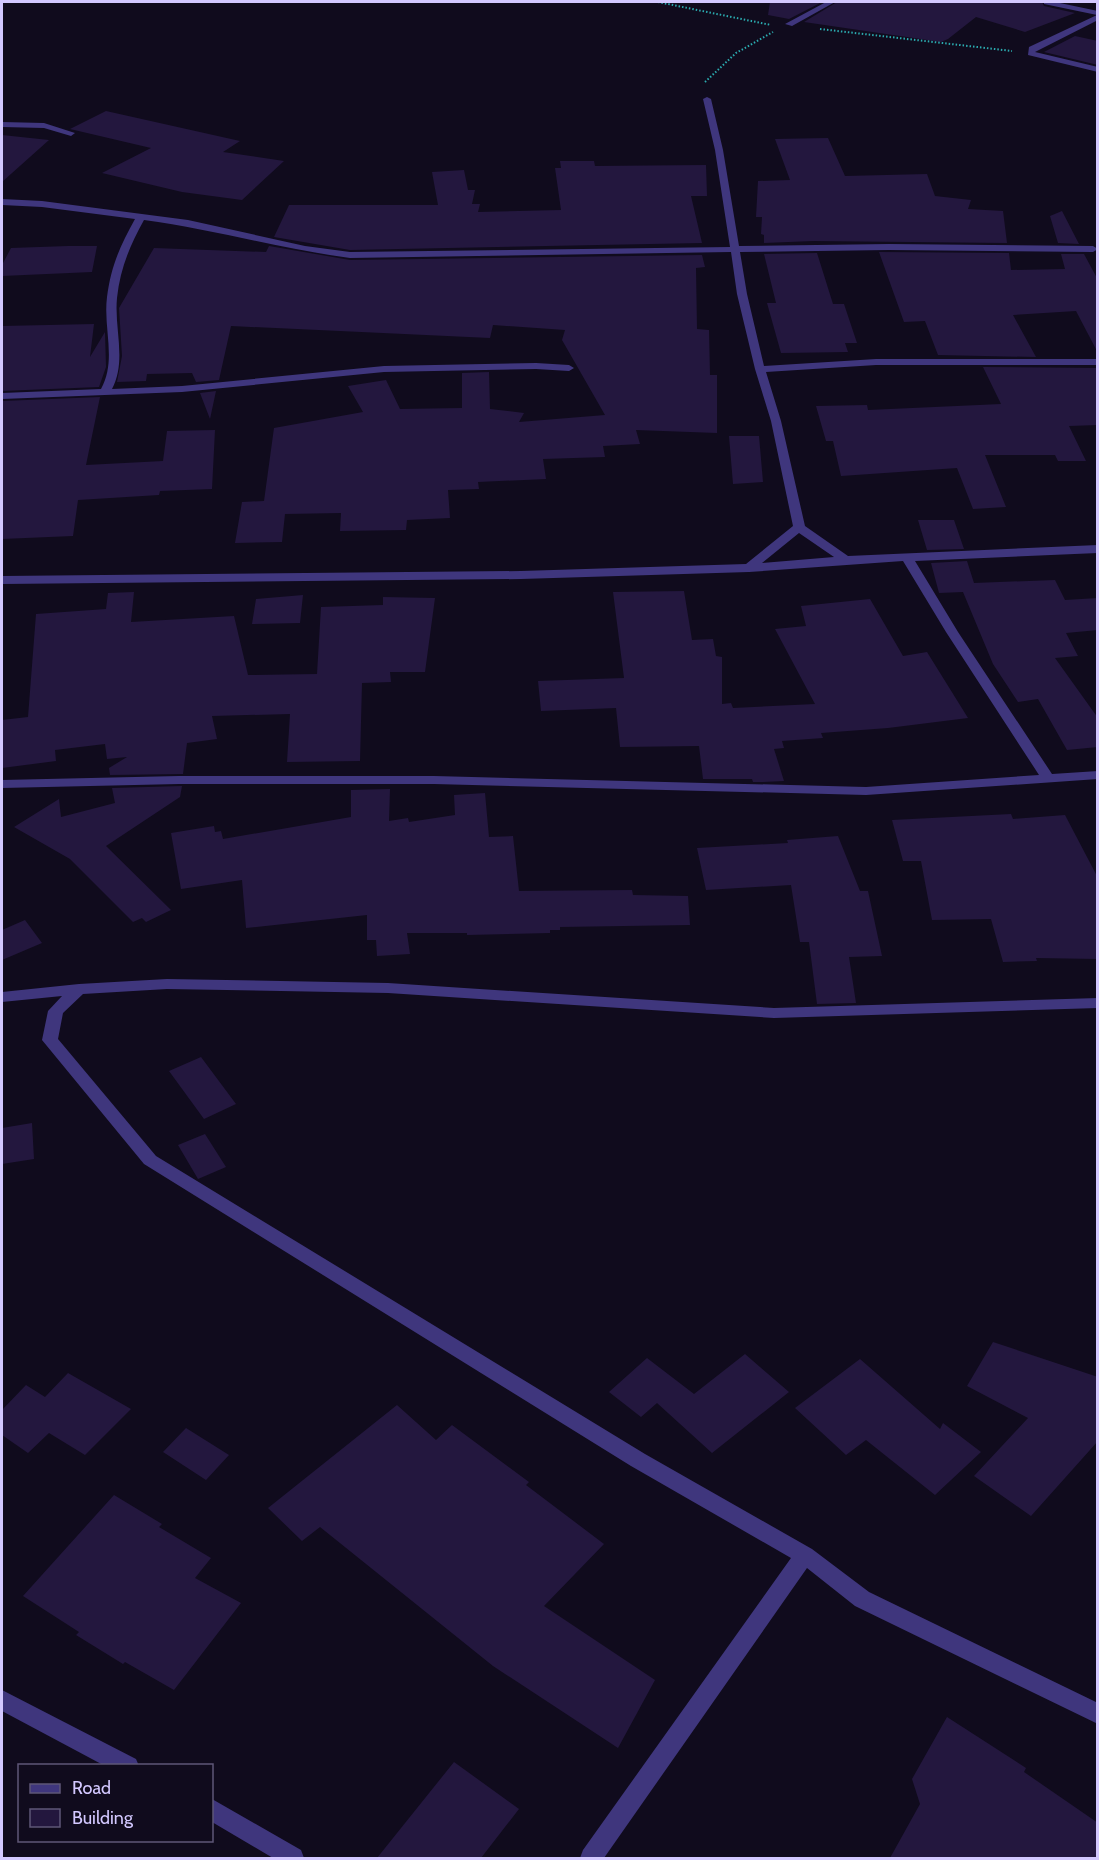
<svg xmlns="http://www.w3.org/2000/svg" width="1099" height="1860" viewBox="0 0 1099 1860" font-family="Cabin,sans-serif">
<rect width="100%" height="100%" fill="#100b1d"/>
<path fill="#23173e" d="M770,2H822L789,19L768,15Z
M837,2H1042L1044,6L1075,13L1025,32L976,17L948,39L941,42L804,22Z
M1075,36L1098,41V65L1044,52Z
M106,111L240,141L223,152L284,161L242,200L182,192L102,173L151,148L70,129Z
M2,135L49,140L2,182Z
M828,138L845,176L927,174L935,196L971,200L968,209L1003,211L1007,243L813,241L764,243V235L761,234L762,217H756L758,181L790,180L775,139Z
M560,161H594L595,166L706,165L707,196H691L702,243L350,250L274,237L289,205H438L432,172L464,170L468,190H475L472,204H480L478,212L561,210L555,168H561Z
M1062,211L1079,244L1058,243L1050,216Z
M68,246H97L92,272L2,276V265L11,248Z
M269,246L350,260L702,255L705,267L696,268L697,329L709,330L710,375H717V433L636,430L640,444L603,446L605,457L543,459L546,479L478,482L479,489L448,490L450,518L407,520L406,530L340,531L341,513L285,514L282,542L235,543L242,502L264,501L274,428L363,412L348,386L386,380L400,409L462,408V373L489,372L490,409L524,413L519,422L605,415L562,340L565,330L493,325L490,338L231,326L219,380L196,382L192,373L147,374L146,381L117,382L122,356L119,308L154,248L266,252Z
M879,252L1009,253L1011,270L1065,269L1061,254H1084L1098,280V353L1076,311L1013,315L1036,357L938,355L925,321L904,322Z
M817,253L833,304H844L857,343H845L848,352L781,353L767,303H776L764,254Z
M94,324L90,357L105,332L106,367L99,387L2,391V326Z
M983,367L1098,368V425L1069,426L1086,461H1058L1055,455H985L1006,507L973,509L957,468L841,476L833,441H826L816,406L867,405L868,410L1001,404Z
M216,391L210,419L200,393Z
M100,397L86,465L163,461L167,431L215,430L212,489L160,491L159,495L78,500L73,536L2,539V401Z
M729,436H759L763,482L733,484Z
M918,520H954L964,549L927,550Z
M967,561L974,583L1055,580L1065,600L1098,598V630L1066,633L1078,656L1055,658L1098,718V747L1067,750L1038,699L1018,702L993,664L963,592L939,593L931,563Z
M684,591L692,640L713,639L716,656L722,657V704L731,703L733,708L815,704L775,629L806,626L801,606L870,599L903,656L927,652L968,718L888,728L821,733L823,738L782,741L784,748L774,749L784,781L763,782H753L752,779H703L699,746L620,747L616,708L541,711L538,681L624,678L613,592Z
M134,592L131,622L234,616L248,675L317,674L321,607L383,605V597L435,598L425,672H390L391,682L362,683L360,761L287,762L290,714L212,716L217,739L187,743L183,774L110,775L109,768L127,757L107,759L105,744L55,750L56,761L2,768V720L28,717L36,614L106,609L108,593Z
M303,595L300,623L252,624L256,599Z
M182,786L180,797L106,846L171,910L146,922L142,918L133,922L70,859L14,827L59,799L61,817L115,803L112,788Z
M390,789L389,821L408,818L409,822L455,815L454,795L485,793L489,837L513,836L519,891L632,890L633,895L688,896L690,925L560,927V930H550V933L467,935V933H407L410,954L377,956L376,940H367V915L246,928L242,880L181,889L171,833L214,826L215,832L221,831L223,839L351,817V790Z
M1011,814L1013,819L1065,815L1098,878V959L1036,958L1037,961L1003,962L991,919L932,920L921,861H903L892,820Z
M838,836L860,891H868L882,956L849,957L856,1003L817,1004L809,942H800L791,885L706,890L697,848L788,843L787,840Z
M25,920L42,943L2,960V930Z
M201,1057L236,1104L204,1119L169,1071Z
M32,1123L34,1159L2,1164V1128Z
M205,1134L226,1167L198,1179L178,1145Z
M993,1342L1098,1377V1441L1031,1516L974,1476L1028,1418L967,1386Z
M745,1354L789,1392L712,1453L657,1403L641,1417L609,1392L647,1358L694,1394Z
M860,1359L940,1429L943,1423L981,1452L935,1495L866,1440L846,1455L795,1408Z
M68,1373L131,1409L85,1455L49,1433L28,1453L2,1435V1410L26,1385L45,1397Z
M397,1405L436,1440L452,1425L529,1482L526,1485L604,1544L544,1606L655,1680L618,1748L493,1666L320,1527L302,1541L268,1508Z
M186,1428L229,1455L206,1480L163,1452Z
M114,1495L162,1524L159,1527L211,1558L195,1578L241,1603L174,1690L125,1662L123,1664L76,1635L79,1632L23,1596Z
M947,1717L1026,1768L1024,1772L1098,1823V1858H890L920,1804L912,1779Z
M454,1762L519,1809L481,1858H377Z"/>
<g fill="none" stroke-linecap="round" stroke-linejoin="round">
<path stroke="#2babaf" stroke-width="2" stroke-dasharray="1.5 2" stroke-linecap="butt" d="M658,2L771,25
M820,29L1012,51
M705,82L736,53L773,32"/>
<path fill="#3f367d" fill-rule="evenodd" d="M826,2H835L792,26L785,24Z
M1044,2H1055L1098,11V20L1035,52L1098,67V72L1028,55L1029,47L1097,15L1044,4Z
M707,97L711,99L723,150L739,246L889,244L1093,246L1098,249L1093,252L889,250L740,252L747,294L764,366L876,359H1098V365H876L766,372L781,421L805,526L848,556L1098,545V553L915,561L958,632L1052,774L1098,771V779L866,795L434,784H179L2,788V780L179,776H434L866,787L1039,775L946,632L903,561L749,572L521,579L2,584V576L521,571L746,564L793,526L771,421L755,369L737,294L731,252L350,258C280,249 213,229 144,220C130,245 120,269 117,298C114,329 127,360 112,389L182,386L384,366L536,363L569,365L574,368L569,371L536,369L384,372L182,392L2,399V393L101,389C117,360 103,329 107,297C111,266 120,246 135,219L42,207L2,205V199L42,201L188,220L305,246L350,252L730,247L715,150L703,99ZM799,533L834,557L762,563Z
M2,122L44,123L75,133L71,136L44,128L2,127Z
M167,979L388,983L774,1008L1098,998V1008L774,1018L388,993L167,989L83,994L63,1013L58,1039L156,1156L645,1454L812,1549L869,1592L1098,1703V1724L855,1606L807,1568L604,1858H580L583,1850L791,1558L631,1466L144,1164L42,1040L48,1011L62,996L2,1002V992L79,984Z
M2,1690L136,1759L139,1766H105L2,1711Z
M212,1799L301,1850L304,1858H273L212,1822Z"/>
</g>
<rect width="1099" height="1860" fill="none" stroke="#d3c8ff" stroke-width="6"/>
<rect x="18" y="1764" width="195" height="78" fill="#100b1d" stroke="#5e5777" stroke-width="1.5"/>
<rect x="30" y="1784" width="30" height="9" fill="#3f367d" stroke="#5e5777" stroke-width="1.5"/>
<text x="72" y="1794" font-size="18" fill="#d3c8ff">Road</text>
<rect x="30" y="1809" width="30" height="18" fill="#23173e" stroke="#5e5777" stroke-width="1.5"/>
<text x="72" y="1824" font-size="18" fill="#d3c8ff">Building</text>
</svg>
